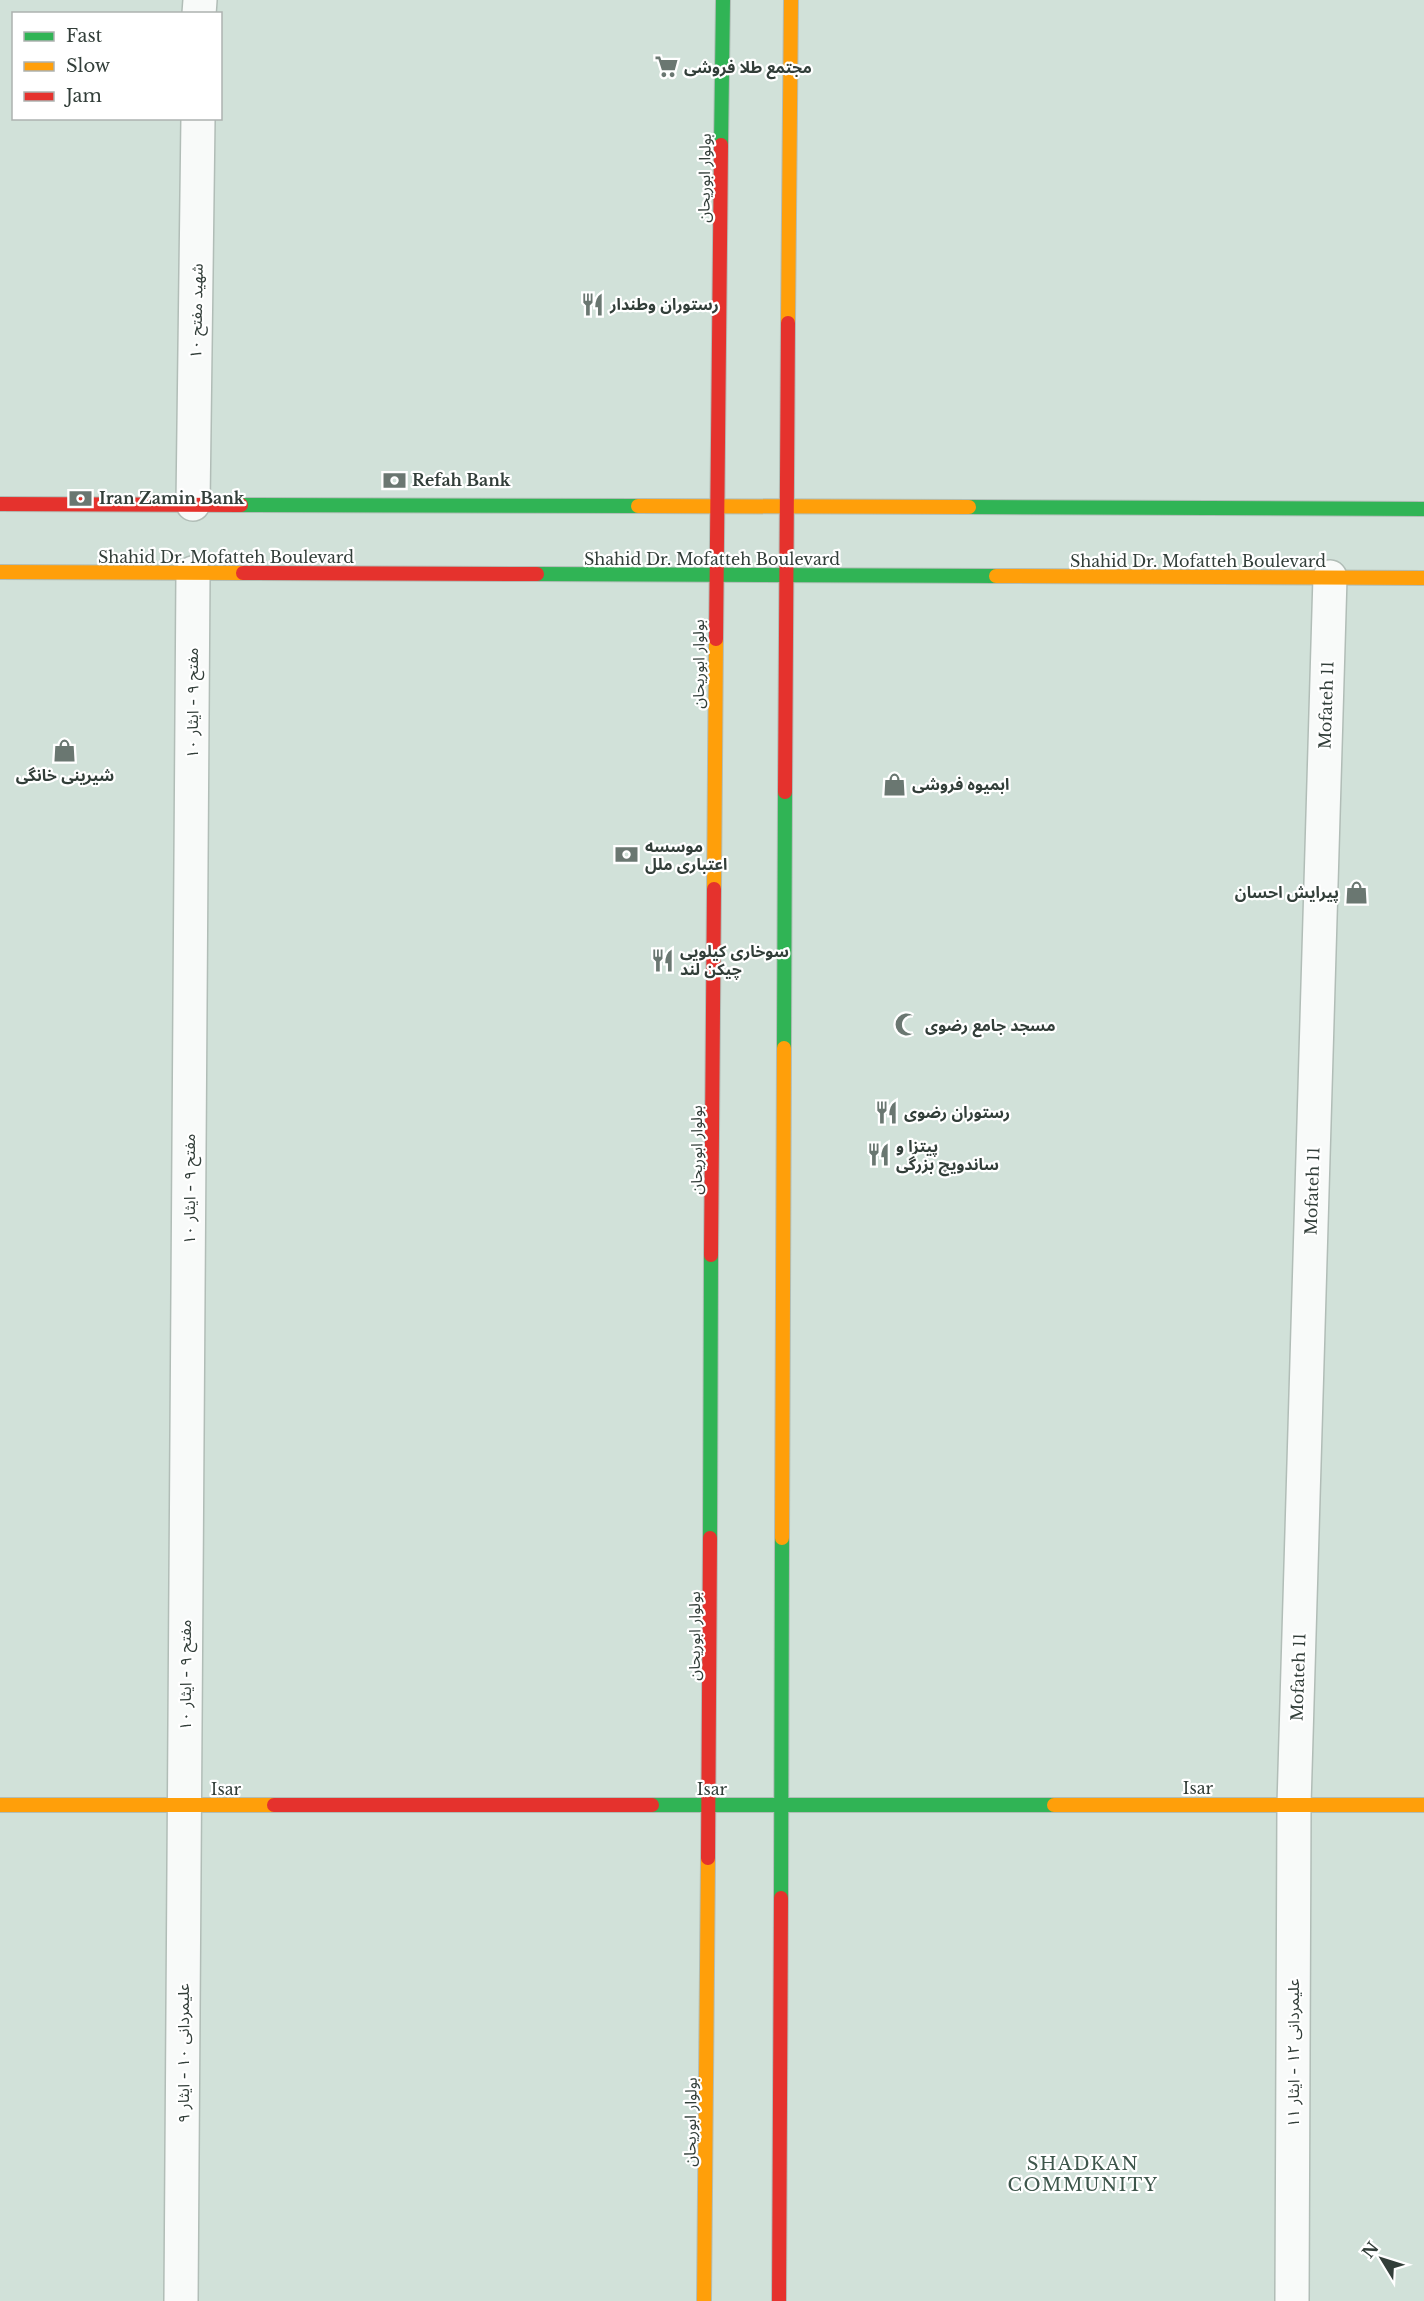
<svg xmlns="http://www.w3.org/2000/svg" width="1424" height="2301" viewBox="0 0 1424 2301" font-family="'Libre Baskerville','Noto Sans Arabic',serif">
<rect width="100%" height="100%" fill="#d1e1d9"/>
<g fill="none" stroke-linecap="round" stroke-linejoin="round">
<defs>
<path id="street" d="M199,14L200,0
M193,504L198,118
M181,2301L193,573
M1292,2301L1294,1805L1330,577"/>
<path id="fast" d="M721,145L723,0
M241,505L638,506
M969,507L1424,509
M537,574L996,576
M784,1048L785,792
M710,1538L711,1255
M652,1805H1054
M781,1898L782,1538"/>
<path id="slow" d="M788,323L791,0
M638,506L969,507
M0,572L243,573
M996,576L1424,578
M714,889L716,639
M782,1538L784,1048
M0,1805H274
M1054,1805H1424
M704,2301L708,1858"/>
<path id="jam" d="M0,504L241,505
M243,573L537,574
M716,639L721,145
M785,792L788,323
M711,1255L714,889
M274,1805H652
M708,1858L710,1538
M779,2301L781,1898"/>
</defs>
<use href="#street" stroke="#b1bdb7" stroke-width="36"/>
<use href="#fast" stroke="#b1bdb7" stroke-width="16"/>
<use href="#slow" stroke="#b1bdb7" stroke-width="16"/>
<use href="#jam" stroke="#b1bdb7" stroke-width="16"/>
<use href="#street" stroke="#f8faf9" stroke-width="33"/>
<use href="#fast" stroke="#30b455" stroke-width="14"/>
<use href="#slow" stroke="#ff9f0a" stroke-width="14"/>
<use href="#jam" stroke="#e5322d" stroke-width="14"/>
</g>
<defs>
<symbol id="supermarket-bare" viewBox="-9 -9 18 18"><path d="M-6-5.5h2.5l.6 2H6L4.5 2H-2.5L-4.4-4H-6ZM-1.5 3.2a1.3 1.3 0 1 0 .1 0ZM3 3.2a1.3 1.3 0 1 0 .1 0Z" fill="#6a7771" stroke="#fff" stroke-width="2.5" paint-order="stroke"/></symbol>
<symbol id="restaurant-bare" viewBox="-9 -9 18 18"><path d="M-5-6h1v4h1v-4h1v4h1v-4h1v5L-1.5 .5V6h-2V.5L-5-1ZM5-6V6H3V1.5H1.5Q1.5-4 5-6Z" fill="#6a7771" stroke="#fff" stroke-width="2.5" paint-order="stroke"/></symbol>
<symbol id="bank-bare" viewBox="-9 -9 18 18"><path d="M-6-4H6V4H-6ZM0-2.3a2.3 2.3 0 1 0 0 4.6a2.3 2.3 0 1 0 0-4.6Z" fill="#6a7771" stroke="#fff" stroke-width="2.5" paint-order="stroke"/></symbol>
<symbol id="shop-bare" viewBox="-9 -9 18 18"><path d="M-5-2.5h2.3a2.7 3.5 0 0 1 5.4 0H5L5.5 6h-11ZM-1.5-2.5h3a1.5 2.3 0 0 0-3 0Z" fill="#6a7771" stroke="#fff" stroke-width="2.5" paint-order="stroke"/></symbol>
<symbol id="mosque-bare" viewBox="-9 -9 18 18"><path d="M3.5-4.9A6 6 0 1 0 3.5 4.9A5 5 0 1 1 3.5-4.9Z" fill="#6a7771" stroke="#fff" stroke-width="2.5" paint-order="stroke"/></symbol>
</defs>
<g fill-rule="evenodd">
<use href="#supermarket-bare" x="650" y="50" width="33" height="33"/>
<use href="#restaurant-bare" x="576" y="288" width="33" height="33"/>
<use href="#bank-bare" x="378" y="464" width="33" height="33"/>
<use href="#bank-bare" x="64" y="482" width="33" height="33"/>
<use href="#shop-bare" x="48" y="734" width="33" height="33"/>
<use href="#shop-bare" x="878" y="768" width="33" height="33"/>
<use href="#bank-bare" x="610" y="838" width="33" height="33"/>
<use href="#shop-bare" x="1340" y="876" width="33" height="33"/>
<use href="#restaurant-bare" x="646" y="944" width="33" height="33"/>
<use href="#mosque-bare" x="890" y="1008" width="33" height="33"/>
<use href="#restaurant-bare" x="870" y="1096" width="33" height="33"/>
<use href="#restaurant-bare" x="862" y="1138" width="33" height="33"/>
</g>
<g text-anchor="middle" stroke-width="4.5" stroke-linejoin="round" paint-order="stroke">
<g font-size="16" font-weight="bold" fill="#323e39" stroke="#fff" text-anchor="start">
<text x="684" y="73">مجتمع طلا فروشی</text>
<text x="610" y="310">رستوران وطندار</text>
<text x="412" y="486">Refah Bank</text>
<text x="99" y="504">Iran Zamin Bank</text>
<text x="65" y="781" text-anchor="middle">شیرینی خانگی</text>
<text x="912" y="790">ابمیوه فروشی</text>
<text x="645" y="852">موسسه<tspan x="645" dy="18">اعتباری ملل</tspan></text>
<text x="1339" y="898" text-anchor="end">پیرایش احسان</text>
<text x="680" y="957">سوخاری کیلویی<tspan x="680" dy="18">چیکن لند</tspan></text>
<text x="925" y="1031">مسجد جامع رضوی</text>
<text x="904" y="1118">رستوران رضوی</text>
<text x="896" y="1152">پیتزا و<tspan x="896" dy="18">ساندویچ بزرگی</tspan></text>
</g>
<g font-size="16" fill="#323e39" stroke="#fff">
<text transform="translate(704 178) rotate(-89)" y="6">بولوار ابوریحان</text>
<text transform="translate(196 311) rotate(-89)" y="6">شهید مفتح ۱۰</text>
<text x="226" y="563">Shahid Dr. Mofatteh Boulevard</text>
<text x="712" y="565">Shahid Dr. Mofatteh Boulevard</text>
<text x="1198" y="567">Shahid Dr. Mofatteh Boulevard</text>
<text transform="translate(698 664) rotate(-90)" y="6">بولوار ابوریحان</text>
<text transform="translate(192 703) rotate(-90)" y="6">مفتح ۹ - ایثار ۱۰</text>
<text transform="translate(1326 705) rotate(-88)" y="6">Mofateh 11</text>
<text transform="translate(696 1150) rotate(-90)" y="6">بولوار ابوریحان</text>
<text transform="translate(189 1189) rotate(-90)" y="6">مفتح ۹ - ایثار ۱۰</text>
<text transform="translate(1312 1191) rotate(-88)" y="6">Mofateh 11</text>
<text transform="translate(694 1636) rotate(-90)" y="6">بولوار ابوریحان</text>
<text transform="translate(185 1675) rotate(-90)" y="6">مفتح ۹ - ایثار ۱۰</text>
<text transform="translate(1298 1677) rotate(-88)" y="6">Mofateh 11</text>
<text x="1198" y="1794">Isar</text>
<text x="226" y="1795">Isar</text>
<text x="712" y="1795">Isar</text>
<text transform="translate(183 2053) rotate(-90)" y="6">علیمردانی ۱۰ - ایثار ۹</text>
<text transform="translate(1293 2053) rotate(-90)" y="6">علیمردانی ۱۲ - ایثار ۱۱</text>
<text transform="translate(690 2122) rotate(-89)" y="6">بولوار ابوریحان</text>
</g>
<g font-size="18" letter-spacing="1.5" fill="#3d564b" stroke="#fff">
<text x="1083" y="2170">SHADKAN<tspan x="1083" dy="21">COMMUNITY</tspan></text>
</g>
</g>
<rect x="12" y="12" width="210" height="108" fill="#ffffff" stroke="#adb2b0" stroke-width="1.5"/>
<rect x="24" y="32" width="30" height="9" fill="#30b455" stroke="#adb2b0" stroke-width="1.5"/>
<text x="66" y="42" font-size="18" fill="#323e39">Fast</text>
<rect x="24" y="62" width="30" height="9" fill="#ff9f0a" stroke="#adb2b0" stroke-width="1.5"/>
<text x="66" y="72" font-size="18" fill="#323e39">Slow</text>
<rect x="24" y="92" width="30" height="9" fill="#e5322d" stroke="#adb2b0" stroke-width="1.5"/>
<text x="66" y="102" font-size="18" fill="#323e39">Jam</text>
<g transform="translate(1382 2259) rotate(308)" stroke="#ffffff" stroke-width="4.5" paint-order="stroke">
<path d="M0-4.5L10 22L0 15L-10 22Z" fill="#323e39"/>
<text y="-9" font-size="16" font-weight="bold" text-anchor="middle" fill="#323e39">N</text>
</g>
</svg>
